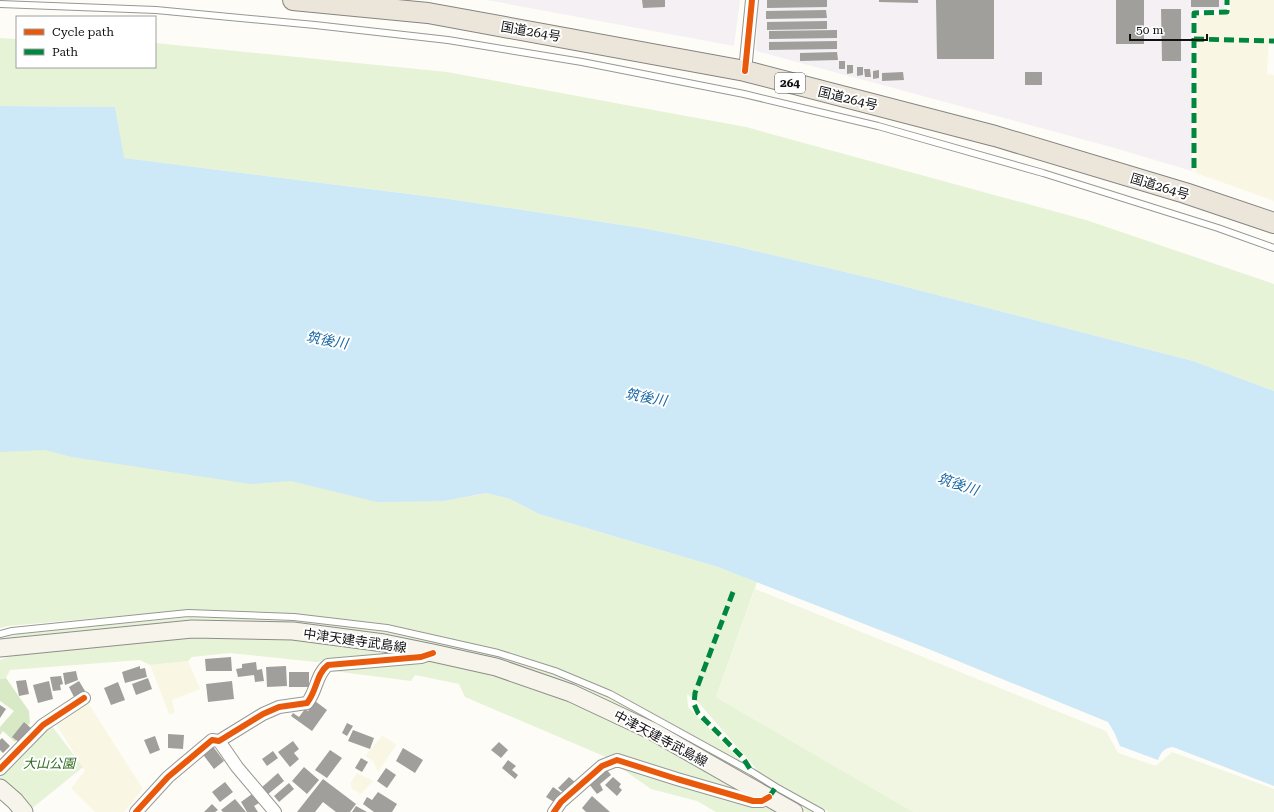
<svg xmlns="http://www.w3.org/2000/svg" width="1274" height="812" viewBox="0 0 1274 812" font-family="'Roboto Serif','Noto Sans JP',serif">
<rect width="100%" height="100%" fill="#fdfcf7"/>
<path fill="#f5f0f3" d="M487,0H740L734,46Z
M758,0H1224V9L1191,10L1192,171L1111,147L756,51Z"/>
<path fill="#f9f7e4" d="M1230,0H1274V37H1269L1267,74L1274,75V201L1196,173L1197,15H1230Z
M188,661L200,689L172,700L175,713L169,714L150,665Z
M87,701L143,789L124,812H95L71,788L85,771L55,722Z
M382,736L390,740L396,745L378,772L373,761L365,756Z
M357,773L373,781L361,794L352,789L350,783Z"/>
<path fill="#e7f3d7" d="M0,38L17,39V67H155V43L447,72L746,127L1086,220L1274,284V391L1193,361L883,281L726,244L642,228L449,199L123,158L115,107L0,106Z
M0,444L310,466L444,501L486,493L510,499L539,514L718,567L757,582L716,697L914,812H829L760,773L698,702L687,694L688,707L742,762L610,690L556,669L498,650L388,624L295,614L187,610L8,626L0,628Z
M190,617L293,620L388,631L499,656L555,675L610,697L819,812H807L664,731L583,692L291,625L189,620L0,641V639L18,634Z
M197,634L293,637L412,654L316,662L230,653L192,657L188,661L150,665L140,660L10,670L6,678L0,679V660L24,651Z
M439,661L502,676L575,702L655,739L752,797L615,754L606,757L465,697L459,684L415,675L411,681L333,671Z
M51,725L83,767L30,810L0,783V776Z
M618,766L777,811L778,812H716L697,801L651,789Z"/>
<path fill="#d8eac5" d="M6,678L29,711L30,723L15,742L3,731L0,735V727L14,711L0,701V679Z"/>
<path fill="#f0f6e1" d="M755,589L1106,731L1118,753L1156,766L1172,752L1274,789V812H914L911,811L716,697Z"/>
<path fill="#cde8f7" d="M0,106L115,107L124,158L449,199L642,228L726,244L883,281L1193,361L1274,391V786L1173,747C1164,748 1161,752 1158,760L1120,746L1114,732L1108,722L926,648L718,567L539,514L510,499L486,493L444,501L377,502L291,481L251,484L72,457L45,450L0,452Z"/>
<path fill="#a19f9c" d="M642,0H665V7L643,8Z
M767,0H827V7L767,8Z
M879,0H918V3L879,2Z
M936,0H994V59H937Z
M1116,0H1144V44H1116Z
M1191,0H1219V7H1191Z
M1161,9H1181V61H1162Z
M826,10L827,18L766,19V11Z
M827,21V29L767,30V22Z
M837,30V38L769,39V31Z
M837,41V49L769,50V42Z
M837,52L838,60L800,61V53Z
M839,61H845V69H839Z
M847,65H853V73L847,74Z
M857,67H863V75L857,76Z
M864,69H870L871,77H865Z
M879,70V78L873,79V71Z
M903,72L904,80L882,81V73Z
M1025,72H1042V85H1025Z
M231,657L232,671H206L205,659Z
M256,662L257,670L262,669L264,681L255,682L254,675L238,677L236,669L242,668V664Z
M140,666V669L145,668L147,677L125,683L122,672Z
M286,666L287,686L267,687L266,667Z
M76,671L78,680L65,685L63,673Z
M289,672H309V687H289Z
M61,676L63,684L60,685L61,690L53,691L50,677Z
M148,678L152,689L136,695L132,684Z
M26,680L29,694L19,696L16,681Z
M49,681L53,699L38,703L33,685Z
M79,681L85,691L74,697L69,687Z
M232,681L234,699L208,702L206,684Z
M118,682L125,700L111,705L104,688Z
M315,701L327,710L312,731L291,716L293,713L299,717L305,709L308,711Z
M0,705L6,709L0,718Z
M24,722L32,729L20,743L12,737Z
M347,723L353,726L347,736L342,733Z
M353,730L374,738L370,749L348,741Z
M168,734L184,735L183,749L168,748Z
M155,736L160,750L150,754L144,740Z
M2,738L10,746L3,753L0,750V740Z
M293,741L299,749L294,753L299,759L290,767L278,752Z
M499,742L508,750L501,758L491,750Z
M211,744L224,761L214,769L201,752Z
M403,748L423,760L415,773L396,761Z
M330,750L342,758L327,778L315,770Z
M273,751L278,758L267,766L262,759Z
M361,758L368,762L362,772L355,768Z
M508,760L516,766L512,770L518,775L515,779L502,768Z
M304,767L319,780L307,794L292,781Z
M386,768L396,775L387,788L377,781Z
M607,770L611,775L600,784L603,790L597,794L589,784Z
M278,773L284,781L267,795L261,788Z
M569,777L576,783L565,794L558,788Z
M613,777L621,784L619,787L622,790L617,796L605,785Z
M323,779L356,804L350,812H336L323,802L315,812H297Z
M225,782L233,792L220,802L212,792Z
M289,783L294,789L279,802L274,796Z
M553,787L563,794L557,804L546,797Z
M378,792L397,804L392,812H374L363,804L367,797L372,800Z
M252,794L259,803L254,806L258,812H247L241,802Z
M592,796L610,812H586L582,808Z
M235,799L246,812H223L221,810Z
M212,804L218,810L215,812H204Z
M356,806L367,812H352Z"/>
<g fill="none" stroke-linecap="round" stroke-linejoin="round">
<defs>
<path id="service" d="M0,4L156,10L315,25L448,40L582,62L744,94L878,126L1043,173L1218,228L1274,248
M0,634L12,631L188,613L294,617L387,628L498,653L555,671L610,694L752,772L776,787L821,812"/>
<path id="minor" d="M745,71L752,0
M219,741L237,767L275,812
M0,769L43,725L84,698
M136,812L168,777L212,740L219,741L263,714L279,707L307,703C317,691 316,674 328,665L421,657L430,654
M554,812L561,802L602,766L617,760L677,779L753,801H762L769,797"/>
<path id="secondary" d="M0,648L192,629L293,631L384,643L433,653L496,667L571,693L652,731L794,812
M0,788L15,801L24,812"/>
<path id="trunk" d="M293,0L428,13L745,71L995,136L1185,193L1274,223"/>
</defs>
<use href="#service" stroke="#979795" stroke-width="8"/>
<use href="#minor" stroke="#979795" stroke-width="14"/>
<use href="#secondary" stroke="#8e8d8b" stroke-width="19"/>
<use href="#trunk" stroke="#858482" stroke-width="22"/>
<use href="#service" stroke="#fffffe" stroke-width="6"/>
<use href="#minor" stroke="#fffffe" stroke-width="12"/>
<use href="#secondary" stroke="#f6f4eb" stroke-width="17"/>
<use href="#trunk" stroke="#ece5da" stroke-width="20"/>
<path stroke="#00873e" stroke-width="5" stroke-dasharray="10 5" stroke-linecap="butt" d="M1194,39L1274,41
M1194,168V13L1227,12V0
M733,592L695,693L694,704L698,713L743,758L752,772
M769,797L776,787"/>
<defs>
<path id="cycleway" d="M745,71L752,0
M0,769L43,725L84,698
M136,812L168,777L212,740L219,741L263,714L279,707L307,703C317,691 316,674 328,665L421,657L433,653
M554,812L561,802L602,766L617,760L677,779L753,801H762L769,797"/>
</defs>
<use href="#cycleway" stroke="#fff" stroke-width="8"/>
<use href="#cycleway" stroke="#e8590c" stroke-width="6"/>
</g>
<g text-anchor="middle" stroke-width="4" stroke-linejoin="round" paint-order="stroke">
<rect fill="#fff" stroke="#585858" stroke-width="1" x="775" y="73" width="30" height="20" rx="3"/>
<g font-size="12" font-weight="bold" fill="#111">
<text x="790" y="87">264</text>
</g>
<g font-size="13" fill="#111" stroke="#fff">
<text transform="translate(531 31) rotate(10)" y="5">国道264号</text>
<text transform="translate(848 98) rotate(14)" y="5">国道264号</text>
<text transform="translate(1160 186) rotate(17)" y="5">国道264号</text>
<text transform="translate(355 640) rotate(8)" y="5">中津天建寺武島線</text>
<text transform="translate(661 738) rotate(28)" y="5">中津天建寺武島線</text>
</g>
<g font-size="13" font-style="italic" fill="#2f6b1f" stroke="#fff">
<text x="49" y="768">大山公園</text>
</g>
<g font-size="14" font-style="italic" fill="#1768a6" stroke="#fff">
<text transform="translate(327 340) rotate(10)" y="5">筑後川</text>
<text transform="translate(646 397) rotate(10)" y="5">筑後川</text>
<text transform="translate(958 484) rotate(18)" y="5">筑後川</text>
</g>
</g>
<rect x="16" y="16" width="140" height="52" fill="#ffffff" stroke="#a0a0a0"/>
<rect x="24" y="29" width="20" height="6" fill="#e8590c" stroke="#a0a0a0"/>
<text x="52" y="36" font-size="12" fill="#111111">Cycle path</text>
<rect x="24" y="49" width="20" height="6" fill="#00873e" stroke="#a0a0a0"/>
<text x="52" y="56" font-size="12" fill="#111111">Path</text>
<path d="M1130 34v6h77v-6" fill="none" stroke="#111111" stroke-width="2"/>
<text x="1136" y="34" font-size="12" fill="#111111" stroke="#ffffff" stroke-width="3" paint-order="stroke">50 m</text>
</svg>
